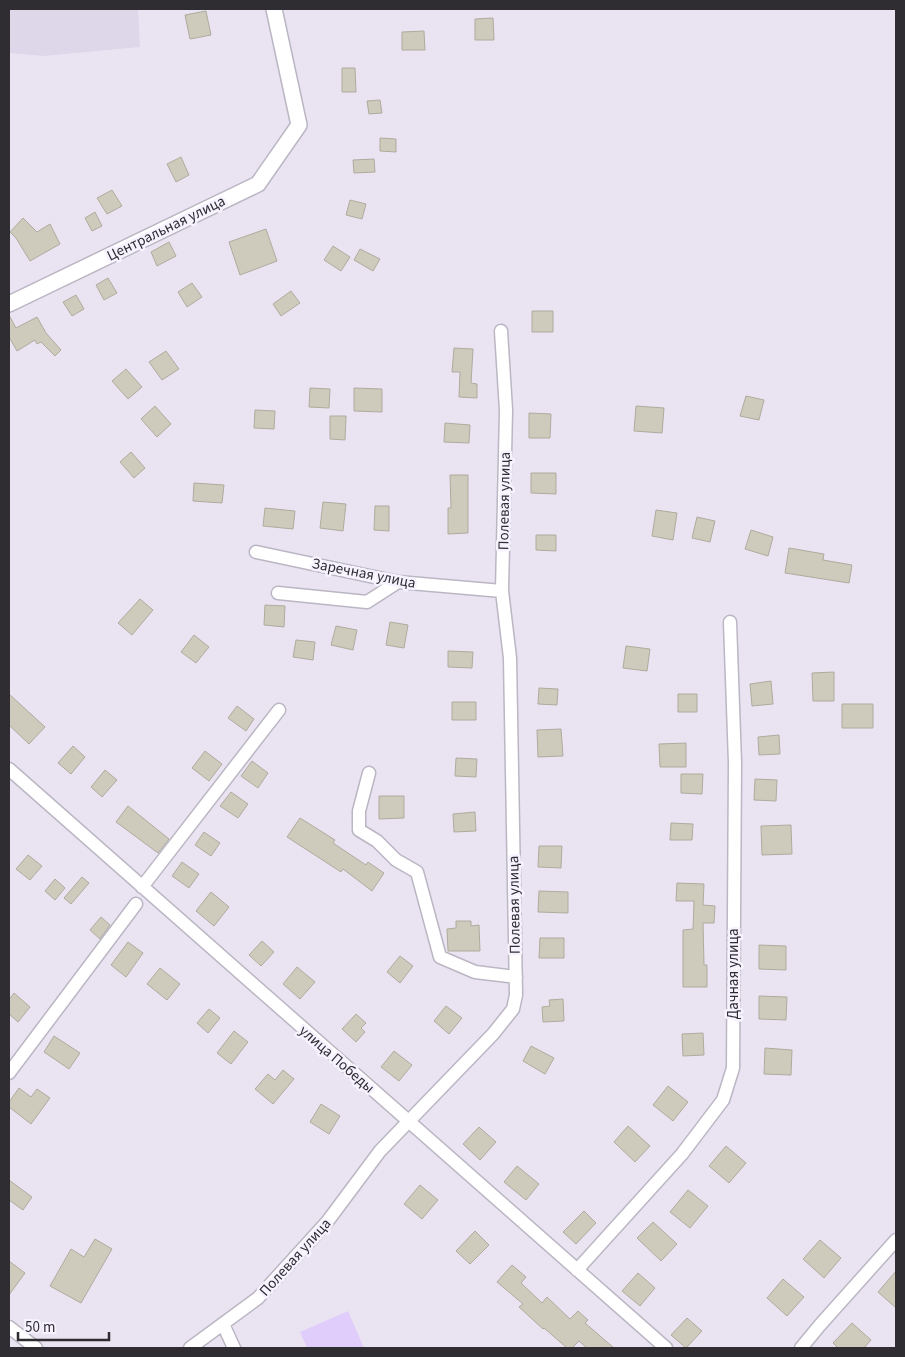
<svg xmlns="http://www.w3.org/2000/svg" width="905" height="1357" viewBox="0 0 905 1357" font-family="'Source Sans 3',sans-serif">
<rect width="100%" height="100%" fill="#eae4f2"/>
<path fill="#ded7ea" d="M9,9H138L140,47L44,56L9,53Z"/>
<path fill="#e1cdfb" d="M348,1311L364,1348H307L300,1332Z"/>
<path fill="#cecbbd" stroke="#aeab9e" d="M206,11L211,35L190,39L185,15Z
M493,18L494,40H475V19Z
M424,31L425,50H402V32Z
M342,68H355L356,92H342Z
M380,100L382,113L369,114L367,101Z
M380,138L396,139V152L380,151Z
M181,157L189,175L176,182L167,164Z
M374,159L375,172L354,173L353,160Z
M112,190L122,206L107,214L97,198Z
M350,200L366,204L362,219L346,215Z
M95,212L102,226L92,231L85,218Z
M23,218L37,232L50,224L60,244L30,261L16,238L10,232Z
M266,229L277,261L240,275L229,242Z
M169,242L176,256L157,266L151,252Z
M333,246L350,257L341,271L324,260Z
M360,249L380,259L373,271L354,260Z
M108,278L117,293L104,300L96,285Z
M192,283L202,297L187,307L178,292Z
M291,291L300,303L281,316L273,304Z
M76,295L84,309L72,316L63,302Z
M532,311H553V332H532Z
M9,315L16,328L37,317L46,333L61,350L55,356L41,342L37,344L35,340L17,351L9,337Z
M454,348L473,349L471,383L477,384V398L459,397L460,372H452Z
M166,351L179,369L162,380L149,362Z
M126,369L142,387L128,399L112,381Z
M310,388L330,389L329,408L309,407Z
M354,388L382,389V412L354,411Z
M746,396L764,400L759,420L740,416Z
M155,406L171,424L157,437L141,419Z
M636,406L664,408L662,433L634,431Z
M255,410L275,411L274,429L254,428Z
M529,413L551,414L550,438H529Z
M330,416H346L345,440L330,439Z
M445,423L470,425L469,443L444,442Z
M131,452L145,468L134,478L120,462Z
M531,473H556V494L531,493Z
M450,475H468V533L448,534V508H451Z
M194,483L224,485L222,503L193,501Z
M323,502L346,504L343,531L320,528Z
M375,506H389V531L374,530Z
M265,508L295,511L293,529L263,526Z
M656,510L677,513L673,540L652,536Z
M697,517L715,521L710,542L692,538Z
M751,530L773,537L768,556L745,549Z
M536,535H556V551L536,550Z
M789,548L824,554L823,560L852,565L849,583L785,573Z
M140,599L153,610L132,635L118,623Z
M265,605L285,606L284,627L264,625Z
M390,622L408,625L404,648L386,645Z
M336,626L357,630L353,650L331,645Z
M194,635L209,647L196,663L181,652Z
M296,640L315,642L313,660L293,657Z
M626,646L650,649L647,671L623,668Z
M448,651L473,652L472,668L448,667Z
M834,672V701H813L812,673Z
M771,681L773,704L752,706L750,684Z
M539,688L558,689L557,705L538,704Z
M9,694L45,727L29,744L9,725Z
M678,694H697V712H678Z
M452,702H476V720H452Z
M842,704H873V728H842Z
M237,706L254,719L246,731L228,718Z
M561,729L563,756L538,757L537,730Z
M779,735L780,754L759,755L758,737Z
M686,743V767H660L659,744Z
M73,746L85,757L71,774L58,763Z
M205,751L222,764L209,781L192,768Z
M456,758L477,759L476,777L455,776Z
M252,761L268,773L258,788L241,776Z
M105,770L117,780L102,797L91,787Z
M681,774H703L702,794L681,793Z
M755,779L777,780L776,801L754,800Z
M231,792L248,804L238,818L220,806Z
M379,796H404V818L379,819Z
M128,806L169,839L158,853L116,822Z
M475,812L476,831L454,832L453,814Z
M300,818L335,840L333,843L366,865L368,862L384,873L372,891L343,869L341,872L287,837Z
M671,823L693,824L692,840H670Z
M791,825L792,854L762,855L761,826Z
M204,832L220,843L211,856L195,845Z
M539,846H562L561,868L538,867Z
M28,855L42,866L30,880L16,869Z
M182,862L199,874L189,888L172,876Z
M82,877L89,883L71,904L64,898Z
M55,879L65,888L55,900L45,891Z
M677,883L704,884L703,905L715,906L714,923H703L704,965H707V987H683V930L693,929L694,901H676Z
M539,891L568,892V913L538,912Z
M211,892L229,907L214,926L196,911Z
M101,917L110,925L100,939L90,930Z
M456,921H471V926L479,925L480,951H448L447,929L456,928Z
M540,938H564V958H539Z
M262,941L274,952L261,966L249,955Z
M128,942L143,953L126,977L111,965Z
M759,945L786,946V970L759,969Z
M400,956L413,966L400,983L387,972Z
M297,967L315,982L300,999L283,984Z
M160,968L180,984L167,1000L147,984Z
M14,993L30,1007L18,1022L9,1014V1000Z
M759,996L787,997L786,1020L759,1019Z
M563,999L564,1021L543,1022L542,1007L550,1006L549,1000Z
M446,1006L462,1018L449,1034L434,1021Z
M209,1009L220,1018L208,1033L197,1023Z
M356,1014L366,1023L361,1028L365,1032L356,1042L342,1029Z
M234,1031L248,1042L231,1064L217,1053Z
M703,1033L704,1055L683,1056L682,1034Z
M54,1036L80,1053L69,1069L44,1052Z
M531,1046L554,1058L545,1074L523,1061Z
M765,1048L792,1050L791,1075L764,1074Z
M394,1051L412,1065L399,1081L381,1067Z
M283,1070L294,1079L273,1104L255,1089L268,1074L275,1080Z
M668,1086L688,1102L673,1121L653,1105Z
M19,1088L31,1097L37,1089L50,1098L31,1124L9,1107V1102Z
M321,1104L340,1116L329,1134L310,1122Z
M628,1126L650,1146L635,1162L614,1142Z
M479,1127L496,1142L480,1160L463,1144Z
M726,1146L746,1163L729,1183L709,1166Z
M517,1166L539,1184L526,1200L504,1182Z
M9,1180L32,1197L23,1210L9,1200Z
M420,1185L438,1200L422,1219L404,1204Z
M688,1190L708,1206L690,1228L670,1212Z
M584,1211L596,1223L576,1244L563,1232Z
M653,1222L677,1244L661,1261L637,1238Z
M475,1231L489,1245L470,1264L456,1251Z
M95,1239L112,1249L81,1303L50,1286L71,1249L84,1257Z
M820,1240L841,1258L824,1278L803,1259Z
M9,1261L25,1273L9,1295Z
M512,1265L526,1277L521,1283L542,1303L547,1297L570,1319L578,1311L588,1320L585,1323L614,1348H587L579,1341L572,1348H567L544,1328L543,1329L519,1307L523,1304L497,1282Z
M896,1271V1308L878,1292Z
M638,1273L655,1288L640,1306L622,1291Z
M783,1279L804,1297L787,1316L767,1298Z
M687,1318L702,1331L686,1348L671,1335Z
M852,1323L871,1340L864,1348H838L833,1343Z"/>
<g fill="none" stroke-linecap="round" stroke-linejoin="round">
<defs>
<path id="minor" d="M256,552L398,582L502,591
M278,593L367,602L398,582
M9,769L666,1348
M369,773L359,811V830L377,841L396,860L417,872L440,957L475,972L516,977
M142,887L279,710
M9,1073L136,904
M577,1270L682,1154L723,1100L733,1068L735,763L730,622
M223,1324L234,1348
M9,1327L36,1348
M190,1348L258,1298L327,1222L380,1151L493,1034L513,1009L516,995L510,658L502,591L506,410L501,331
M801,1348L820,1325L896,1240"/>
<path id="tertiary" d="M9,304L258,184L299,125L274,9"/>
</defs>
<use href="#minor" stroke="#bbb6c3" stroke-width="15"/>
<use href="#tertiary" stroke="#bbb6c3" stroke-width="18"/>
<use href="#minor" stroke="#fff" stroke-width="12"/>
<use href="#tertiary" stroke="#fff" stroke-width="15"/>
</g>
<g text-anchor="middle" stroke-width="5" stroke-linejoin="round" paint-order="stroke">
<g font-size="15" fill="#2f2d32" stroke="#f7f2ff">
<text transform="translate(166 228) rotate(-26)" y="5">Центральная улица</text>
<text transform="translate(504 501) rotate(-89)" y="5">Полевая улица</text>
<text transform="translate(364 573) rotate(11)" y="5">Заречная улица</text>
<text transform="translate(514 905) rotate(-91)" y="5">Полевая улица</text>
<text transform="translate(733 974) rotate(-90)" y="5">Дачная улица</text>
<text transform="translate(337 1059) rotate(41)" y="5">улица Победы</text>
<text transform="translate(295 1257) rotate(-48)" y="5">Полевая улица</text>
</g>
</g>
<rect width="905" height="1357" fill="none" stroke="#2f2d32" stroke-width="20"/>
<path d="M18 1332v8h91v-8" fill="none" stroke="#2f2d32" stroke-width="2.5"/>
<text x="25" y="1332" font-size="15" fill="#2f2d32" stroke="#f7f2ff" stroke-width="4" paint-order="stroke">50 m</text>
</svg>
